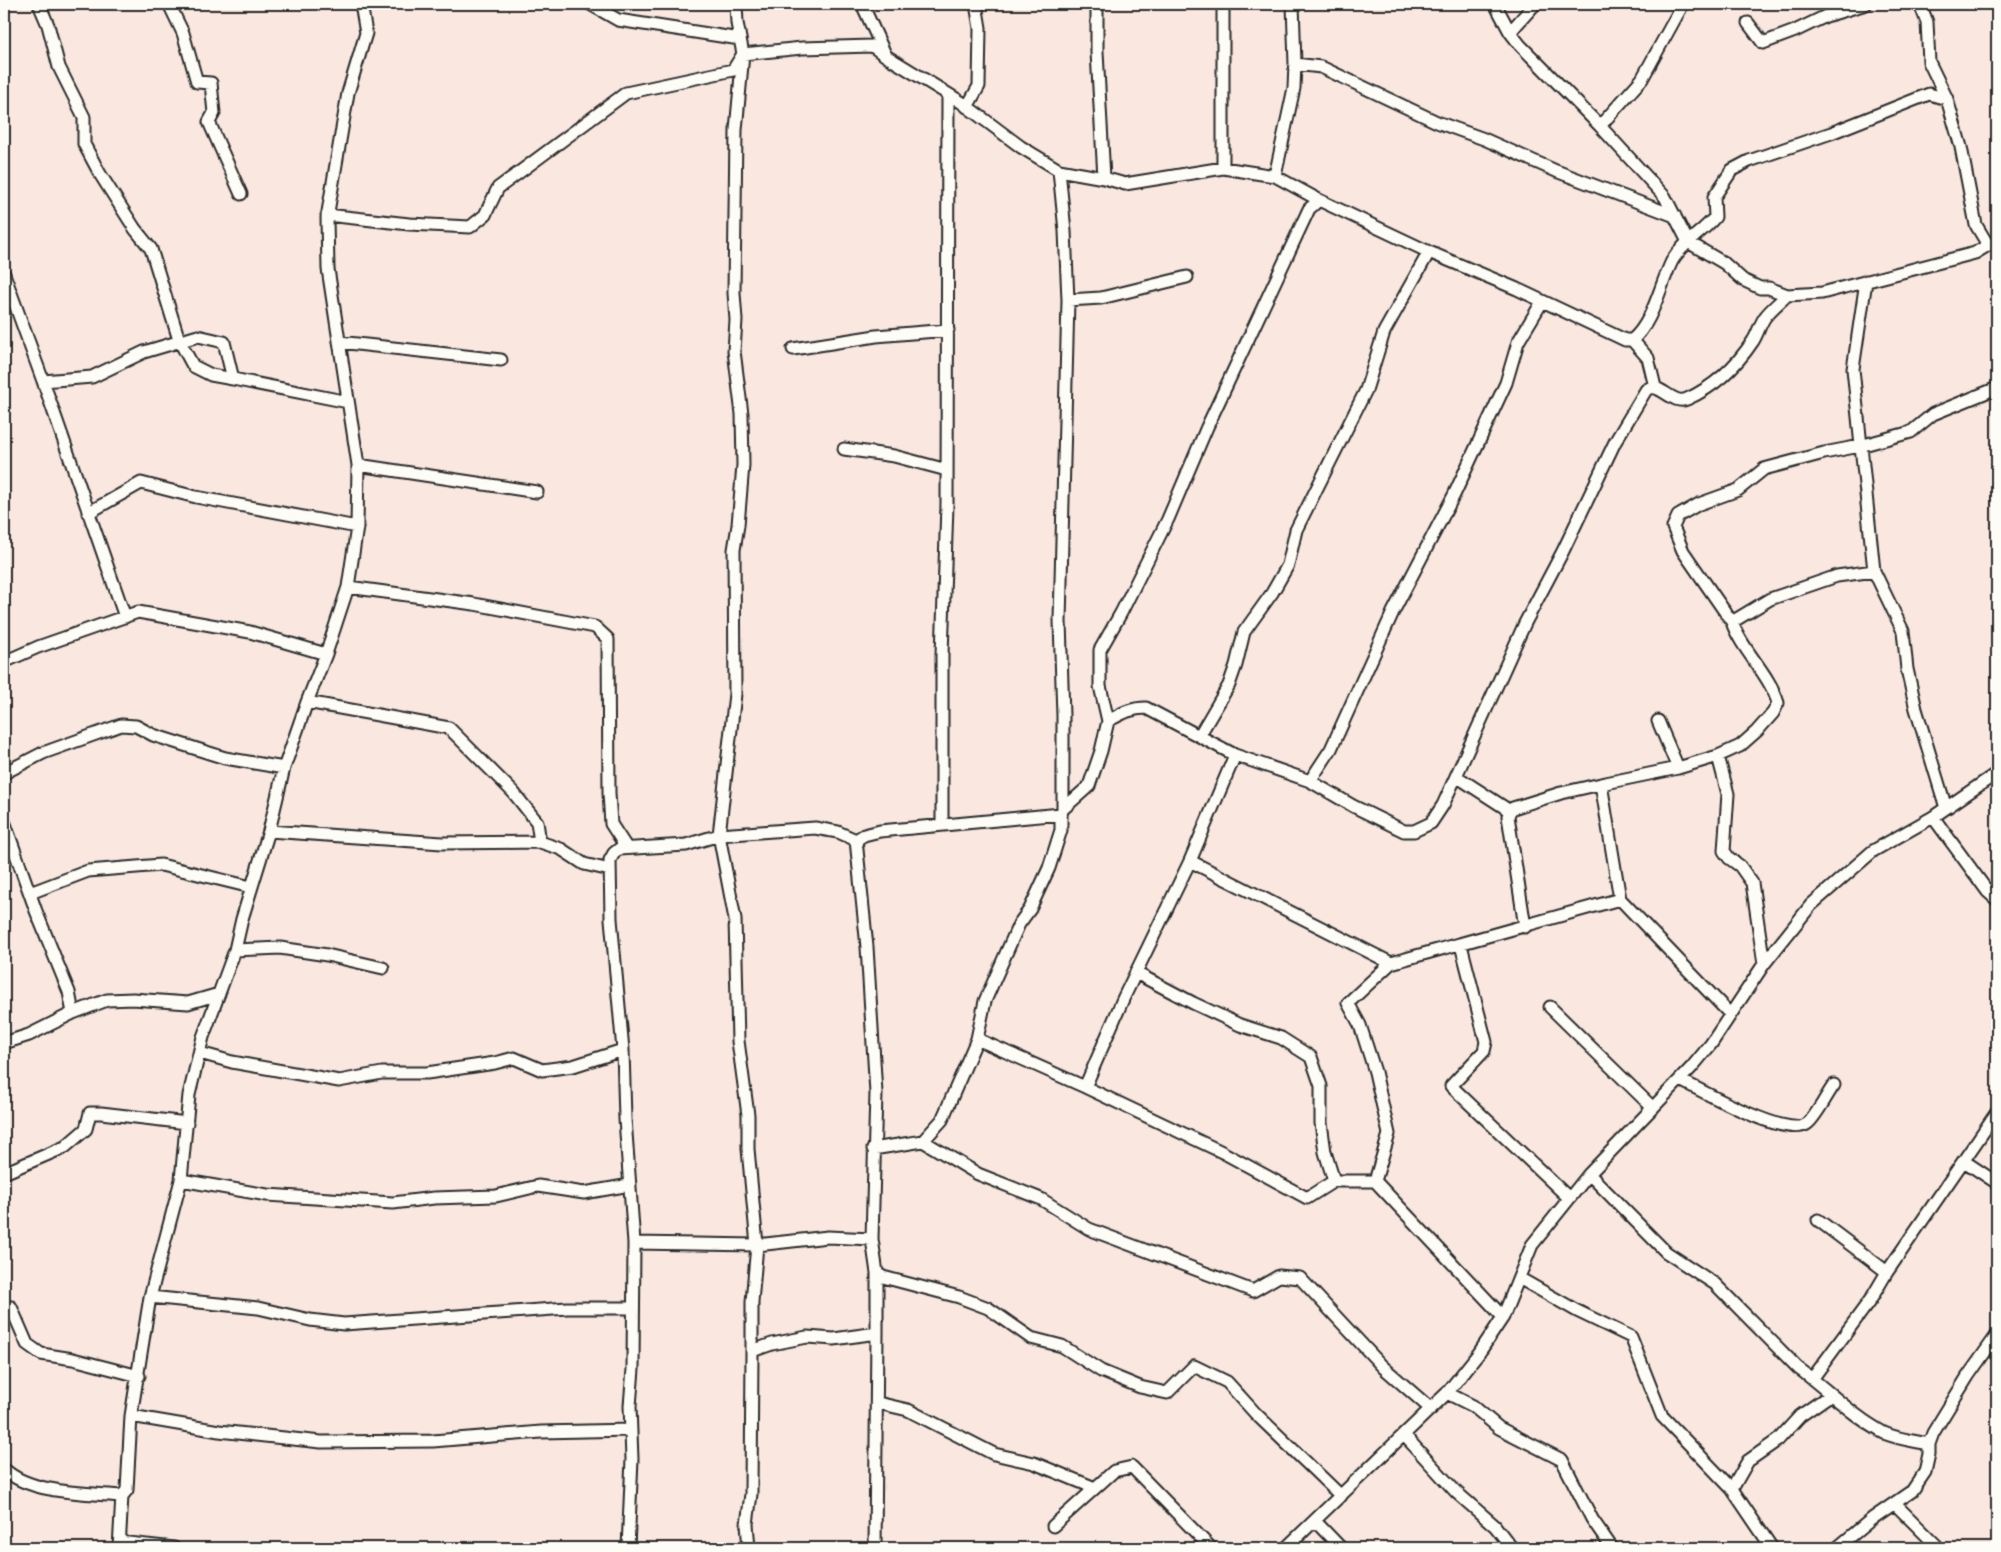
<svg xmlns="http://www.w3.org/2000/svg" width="2001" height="1552" viewBox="0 0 2001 1552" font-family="'Shantell Sans',sans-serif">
<rect width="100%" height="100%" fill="#f9e7e0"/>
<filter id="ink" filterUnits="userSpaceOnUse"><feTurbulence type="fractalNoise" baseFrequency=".02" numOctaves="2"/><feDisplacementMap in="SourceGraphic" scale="10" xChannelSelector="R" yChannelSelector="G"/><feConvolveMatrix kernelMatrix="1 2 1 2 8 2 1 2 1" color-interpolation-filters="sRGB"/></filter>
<g filter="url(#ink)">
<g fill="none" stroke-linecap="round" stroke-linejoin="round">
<defs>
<path id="minor" d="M39,4L48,25L59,67L84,117V144L100,174L135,229L151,249L179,340L193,366L211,375L233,379
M169,4L183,33L197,82L211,83L214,113L209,122L241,194
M590,4L618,20L740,39
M736,4L737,23L743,54L736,130L734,293L736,320L734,351L742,414L743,465L738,525L734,550L735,694L719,835L735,919L738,1041L748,1115V1149L757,1245L752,1302V1351
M862,4L885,54
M1097,4V52L1104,178
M1223,4V168
M1495,4L1510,32L1520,45L1600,126L1665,197L1688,242L1724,263L1743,280L1760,288H1769L1787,295L1822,293L1975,253L1988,245L1997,244
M1920,4L1927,22L1929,62L1947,99L1961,147L1976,225L1988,245
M1748,23L1763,43L1795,31L1826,16L1866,4
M1510,32L1535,4
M1295,64L1321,67L1437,122L1484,139L1556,171L1675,216
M967,107L979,86L980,28L976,4
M1600,126L1642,79L1683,4
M1059,170L1065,231L1068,300L1060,621L1063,716V809
M1275,176L1294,88L1295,64L1293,4
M327,215L409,224L470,227L485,215L498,188L626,93L733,70L743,54L802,48L872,46L886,56L961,102L1021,147L1059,170L1104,178L1125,184L1223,168L1275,176L1319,200
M4,274L43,381L92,377L144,352L198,336L224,342L233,379L348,402
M1866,281L1853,369L1874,571L1903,631L1907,669L1916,709L1946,808
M1068,300L1101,298L1187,277
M1632,340L1648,358L1655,387
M339,342L501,360
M793,349L876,336L948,330
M43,381L125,617
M844,449L894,456L947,470
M358,465L537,492
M88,513L141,483L196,497L357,527
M348,587L474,604L595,627L608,639L609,793L611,824L626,847
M1732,622L1683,551L1673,527L1678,516L1699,504L1738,490L1764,469L1824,453L1860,446L1911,432L1933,414L1997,388
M4,662L38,647L138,612L250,632L326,654
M307,702L449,728L513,792L537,822L540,842
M1108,721C1121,714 1130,708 1146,708L1235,755L1310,781L1353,806L1404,831H1414L1431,823L1443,805L1525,623L1563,551L1615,442L1646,390C1659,380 1672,406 1687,399C1714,387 1737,365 1753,341C1758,333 1760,324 1765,317C1771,309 1780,302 1787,295
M1658,721L1678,768
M1199,736L1229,685L1236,665L1244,632L1272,593L1288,565L1296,530L1366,390L1384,332L1429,252
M1718,756L1728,794L1724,851L1729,858L1740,866L1752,883L1764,964
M4,773L43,753L121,725L136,726L153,735L225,758L284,768
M1456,776L1510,811
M1310,781L1331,749L1393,612L1454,495L1506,383L1518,342L1542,302
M1933,817L1988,892L1997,900
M4,821L36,911L69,992L73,1013L29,1035L4,1043
M942,825V655L947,505L948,94
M269,831L442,843L540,842L561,849L584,864L610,870
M856,840L867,947L876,1093L872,1239L877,1273V1333L875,1548
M856,840L864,835L880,831L1061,814
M1190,861L1235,755
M30,893L88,871L161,865L251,887
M1620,899L1730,1014
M1525,927L1508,816L1510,811L1513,808L1561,793L1601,784
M1461,945L1486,1042L1484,1051L1451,1086L1569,1198
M235,950L280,948L327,955L383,968
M1391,963L1190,861L1123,999L1085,1087L977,1039L985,1001L1019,924L1030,909L1049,868L1061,830V814L1063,809L1089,786L1101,751L1108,721L1100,686V650L1121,613L1168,519L1207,427L1309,209L1319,200L1429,252L1517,289L1625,340H1632C1653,323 1660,285 1672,261C1682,243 1702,233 1715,217L1714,197L1732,170L1749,161L1831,133L1929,94L1947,99
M1136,973L1193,1003L1240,1025L1281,1038L1311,1057L1321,1086V1123L1325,1152L1334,1181
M1550,1007L1653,1108
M73,1013L107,1000L133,999L188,1003L219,994
M200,1053L232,1062L339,1081L382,1073H427L495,1063L514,1058L542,1070L573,1066L623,1050
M1680,1080C1701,1090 1789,1141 1808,1123C1817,1115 1826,1096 1834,1085
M1085,1087L1222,1152L1307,1198L1334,1181H1375
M923,1141L978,1174L1041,1199L1089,1229L1253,1291L1279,1276L1300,1278L1383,1367L1431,1409
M873,1149L923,1141L942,1120L977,1039
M1964,1161L1997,1183
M4,1173L65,1147L86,1129L90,1113H101L187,1123
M1589,1174L1666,1252L1715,1284L1798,1368C1827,1389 1852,1416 1884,1433C1897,1439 1914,1441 1929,1444
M181,1180L267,1195L393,1203L434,1198L496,1196L538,1186L584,1193L630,1185
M1818,1220L1887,1272
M634,1243L757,1245L828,1237L872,1239
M877,1273L883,1277L959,1297L988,1308L1031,1338L1062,1346L1101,1371L1140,1387L1167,1393L1194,1366L1227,1382L1256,1414L1341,1496
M1519,1278L1577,1311L1631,1337L1662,1416L1732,1489L1772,1548
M150,1297L258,1308L310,1320L344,1324L567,1308H633
M4,1308L11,1307L27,1344L41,1354L73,1359L139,1376
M1503,1317L1375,1181L1389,1134L1375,1072L1360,1025L1348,1003L1391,963L1620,899L1601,784L1678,768L1718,756L1740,746L1757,731L1773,713L1778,703C1769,673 1742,651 1732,622L1770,599L1837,576L1874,571
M1812,1379L1871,1299L1887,1272L1997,1112
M1447,1393L1473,1406L1499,1428L1562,1460L1592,1519L1612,1548
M878,1403L908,1410L994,1454L1034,1463L1095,1488
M131,1416L219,1431L321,1442L433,1441L541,1432L631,1430
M1404,1435L1456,1492L1495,1526L1512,1548
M4,1469C30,1494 87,1493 122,1496
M1732,1489L1748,1461L1778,1440L1800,1416L1830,1395
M1895,1504L1939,1548
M1315,1521L1341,1548
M1053,1526L1114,1471L1132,1467L1211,1548
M119,1542L174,1548
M119,1548L122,1496L127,1490L131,1416L150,1297L181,1180L189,1095L203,1037L235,950L242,919L269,831L284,768L307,702L326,654L348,587L357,527L358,465L328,269L327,218L348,93L366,33L361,4
M628,1548L632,1459L630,1406L633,1369L634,1243L625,1119L623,1050L611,919L610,860L614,853L619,849L686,845L719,835L815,828L838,832L856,840
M749,1548L747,1524L751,1494L752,1351L772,1344L807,1337L834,1339L877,1333
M1286,1548L1447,1393L1479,1353L1503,1317L1532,1245L1589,1174L1692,1067L1711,1044L1764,964L1811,905L1873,851L1933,817L1997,773
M1837,1548L1873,1518L1912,1491L1925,1472L1929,1454V1444L1933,1433L1968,1376L1997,1335"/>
</defs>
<use href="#minor" stroke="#2b2b2b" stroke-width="15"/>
<use href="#minor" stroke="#fdfcf7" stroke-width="11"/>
</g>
</g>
<rect width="2001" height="1552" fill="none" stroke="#fdfcf7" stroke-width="20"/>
<rect x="10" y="10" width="1981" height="1532" fill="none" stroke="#2b2b2b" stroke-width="2" filter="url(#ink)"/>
</svg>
